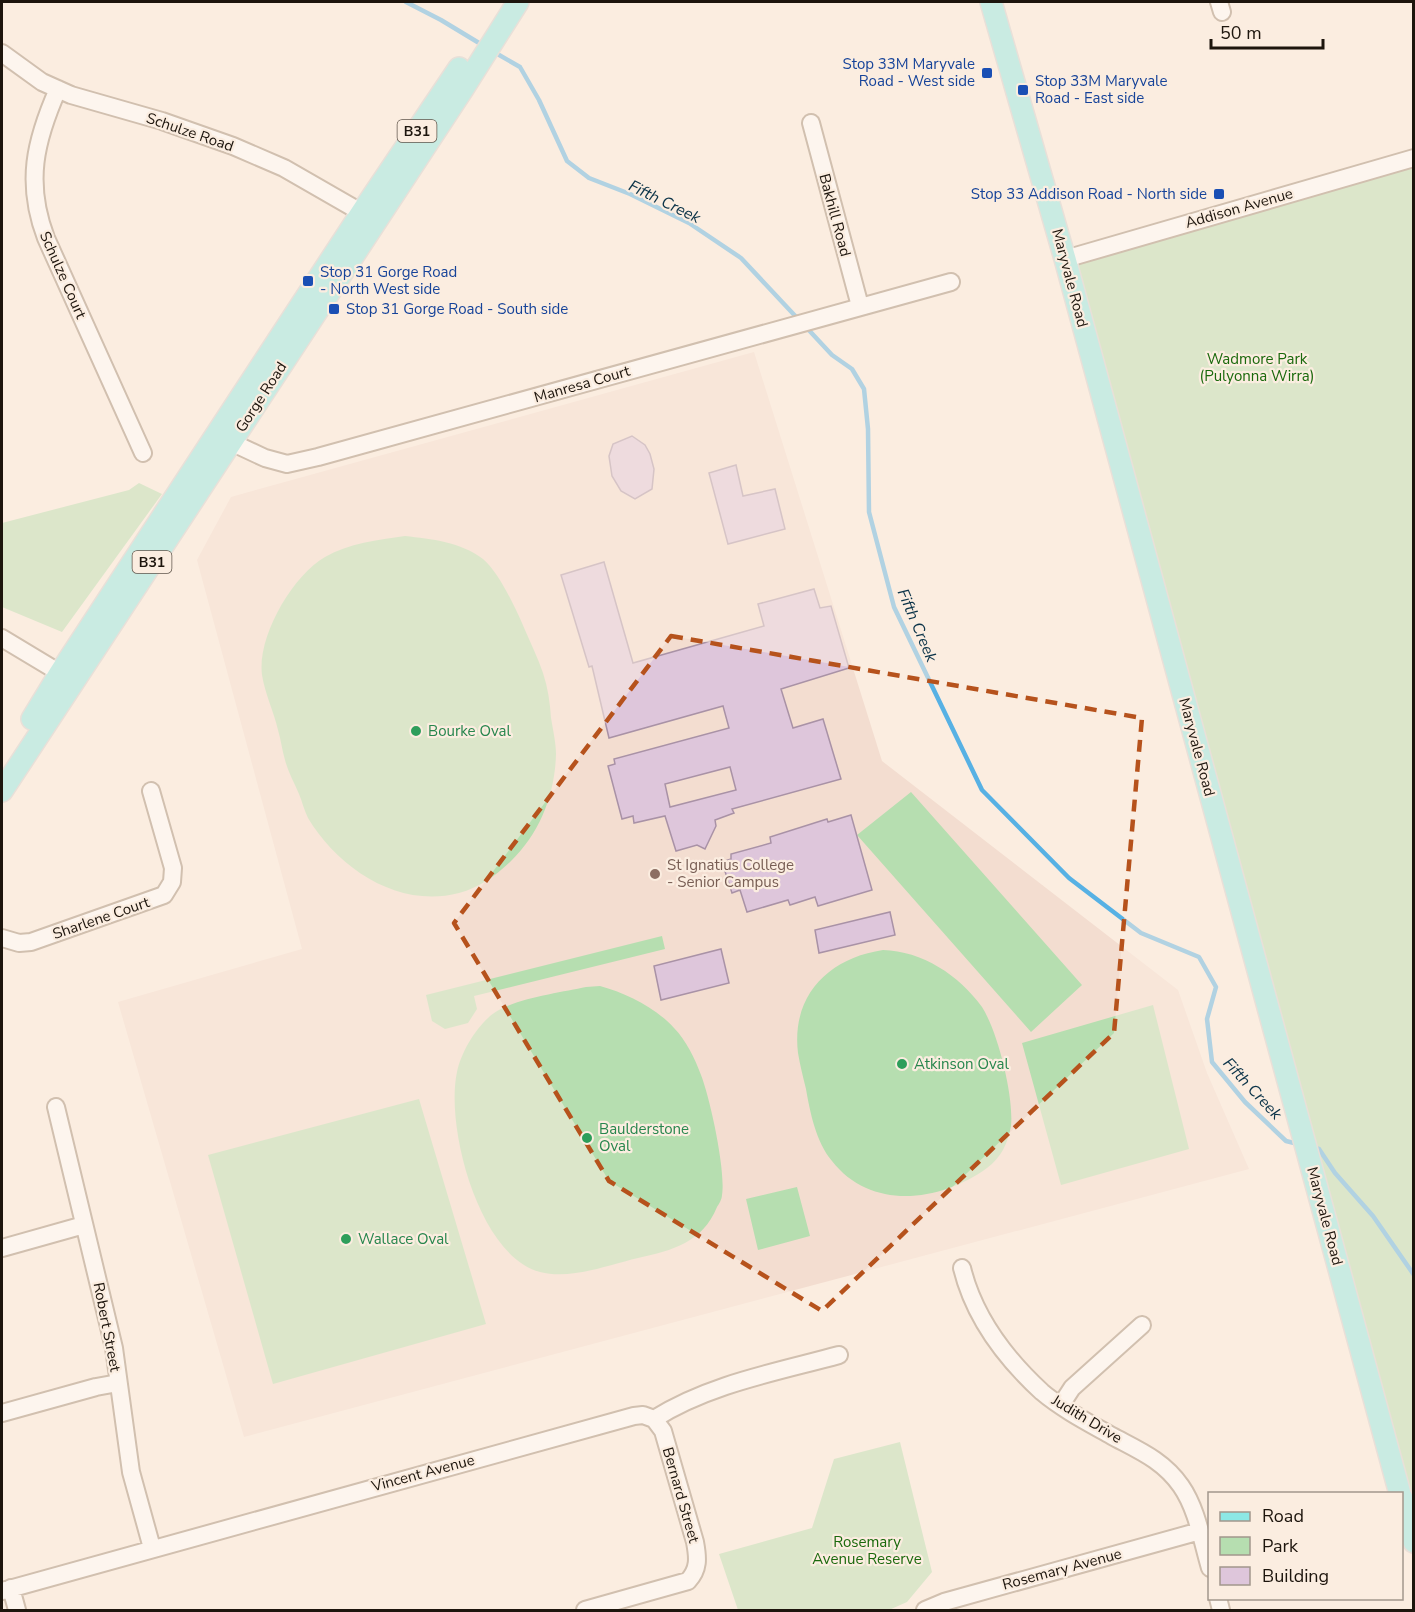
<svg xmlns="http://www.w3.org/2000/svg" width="1415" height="1612" viewBox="0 0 1415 1612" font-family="'Nunito Sans',sans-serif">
<rect width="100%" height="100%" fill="#fbede0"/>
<path fill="#f3ddd0" d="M754,352L882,761L1178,990L1207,1073L1249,1169L244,1437L118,1002L302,949L197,560L231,497Z"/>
<path fill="#b6deb0" d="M1413,158V1544L1065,259Z
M139,483L162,494L62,632L2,607V523L129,490Z
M405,536C431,539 461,542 483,559C499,572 517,611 525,630C531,644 538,658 543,673C548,688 550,703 551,718C553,730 556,743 556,754C555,794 540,833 511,861C495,876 480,887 459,893C398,909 338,868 308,818C304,810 302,801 299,794C294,782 288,772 285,760C282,750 281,740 278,730C274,712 265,694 262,675C257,637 292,576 325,557C349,543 378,540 405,536Z
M911,792L1082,985L1031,1032L857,835Z
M662,936L665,949L474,996L477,1009L468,1023L445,1029L432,1021L426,995Z
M883,950C922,951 959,975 982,1007C998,1032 1014,1097 1011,1126C1008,1143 1001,1158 987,1168C940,1202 871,1211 832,1161C816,1142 810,1112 806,1089C803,1077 800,1065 798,1053C791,995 829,958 883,950Z
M600,986C626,993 656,1008 674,1028C686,1040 695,1059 701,1075C710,1098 726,1171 722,1195C722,1199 719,1204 717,1207C702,1243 673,1250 638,1258C608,1265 571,1280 540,1272C479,1256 445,1127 457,1072C461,1053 474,1031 488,1018C507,999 559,993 586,987Z
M1153,1005L1189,1149L1061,1185L1022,1043Z
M419,1099L486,1324L273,1384L208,1155Z
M797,1187L810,1236L758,1250L746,1199Z
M900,1442L932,1572L907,1602L889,1610H738L719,1554L812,1528L834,1459Z"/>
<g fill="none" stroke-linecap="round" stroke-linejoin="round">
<path stroke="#57b1e4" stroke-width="4.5" d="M406,2L441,20L484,46
M494,52L520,67L539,100L567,161L589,178L630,194L689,223L741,258L799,320
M805,326L832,355L852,369L864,389L868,429L869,512L894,607L982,790L1069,878L1141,933L1199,957L1216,987L1207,1019L1212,1062L1245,1102L1286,1141L1298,1144
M1312,1147L1319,1149L1335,1173L1373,1216L1414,1275"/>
</g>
<path fill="#dec6db" stroke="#a992a6" stroke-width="1.5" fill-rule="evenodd" d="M632,436L645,445L650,454L654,469L652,489L635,499L621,491L612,476L609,456L613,444Z
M736,465L743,496L775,489L785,529L728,544L709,473Z
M604,562L633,663L764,626L758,604L814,589L820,608L831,606L849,668L781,689L793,728L823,719L841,779L732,809L734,813L715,820L716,826L705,849L697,845L676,851L665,816L634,823L633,816L622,819L608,766L615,764L614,759L729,728L723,706L609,738L592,666L589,667L561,575ZM730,767L736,790L670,807L665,784Z
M851,815L872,890L818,906L815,897L790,905L788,900L747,912L740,890L732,893L722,862L731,859V854L771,843L770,837L827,819L828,822Z
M890,912L895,935L819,953L815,930Z
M721,949L729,983L661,1000L654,966Z"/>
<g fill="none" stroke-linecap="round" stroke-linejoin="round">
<defs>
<path id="minor" d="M1219,2L1222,12
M2,53L42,82L71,95L162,121L233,146L284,168L371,218
M58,89C35,141 25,183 46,238L143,453
M811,123L860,306
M1065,259L1414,158
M220,437L265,458L287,464L318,457L951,282
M2,638L70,679
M2,938L19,943L31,942L164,895L172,882L173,868L151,791
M56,1107L114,1348L131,1472L152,1548
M2,1248L84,1225
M962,1268C974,1317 1005,1358 1042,1392C1062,1409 1089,1423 1112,1436C1138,1450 1163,1460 1181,1486C1197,1509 1202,1541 1210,1568
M1061,1405L1072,1388L1142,1325
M2,1413L96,1387L118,1383
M11,1588L17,1610
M2,1591L634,1416L643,1415L654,1419C709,1384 777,1372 839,1355
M1218,1598L1221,1610
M585,1610L688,1581C699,1569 698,1558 695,1542L663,1431L654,1419
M925,1610L944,1602L1200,1531"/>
<path id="major" d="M991,2L1065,259L1400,1494
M32,719L60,673L362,212L459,68
M2,791L463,89L518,2
M1402,1498L1414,1542"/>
</defs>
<use href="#minor" stroke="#9e8974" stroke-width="20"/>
<use href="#major" stroke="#d2d0cf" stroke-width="24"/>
<use href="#minor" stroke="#fff" stroke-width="16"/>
<use href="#major" stroke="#8de8e5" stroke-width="21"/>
</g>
<path d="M0 0H1415V1612H0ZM671,636L1142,718L1114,1033L822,1311L609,1181L454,923Z" fill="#fbede0" fill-opacity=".55" fill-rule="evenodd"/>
<path fill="none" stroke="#b6521c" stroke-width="4.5" stroke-dasharray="12 8" stroke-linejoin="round" d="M671,636L1142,718L1114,1033L822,1311L609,1181L454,923Z"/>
<g fill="#1a4fb4" stroke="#fbede0" stroke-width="2">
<rect x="981" y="67" width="12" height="12" rx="3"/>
<rect x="1017" y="84" width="12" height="12" rx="3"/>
<rect x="1213" y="188" width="12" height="12" rx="3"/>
<rect x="302" y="275" width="12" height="12" rx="3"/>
<rect x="328" y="303" width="12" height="12" rx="3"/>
</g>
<g fill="#2e9e5b" stroke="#fbede0" stroke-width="2">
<circle cx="416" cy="731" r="6"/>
<circle cx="902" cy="1064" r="6"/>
<circle cx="587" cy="1138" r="6"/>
<circle cx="346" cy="1239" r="6"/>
</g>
<circle fill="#8d6e63" stroke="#fbede0" stroke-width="2" cx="655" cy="874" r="6"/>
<g text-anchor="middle" stroke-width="4.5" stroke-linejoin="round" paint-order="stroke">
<g fill="#fbede0" stroke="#60564c" stroke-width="1.5">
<rect x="397.5" y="120" width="39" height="22" rx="4.5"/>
<rect x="132.5" y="551" width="39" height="22" rx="4.5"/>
</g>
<g font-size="14" font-weight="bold" fill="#1d150d">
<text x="417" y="136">B31</text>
<text x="152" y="567">B31</text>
</g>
<g font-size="15" fill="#164399" stroke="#fbede0" text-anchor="start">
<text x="975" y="69" text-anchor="end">Stop 33M Maryvale<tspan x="975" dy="17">Road - West side</tspan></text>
<text x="1035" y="86">Stop 33M Maryvale<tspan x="1035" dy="17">Road - East side</tspan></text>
<text x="1207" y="199" text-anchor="end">Stop 33 Addison Road - North side</text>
<text x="320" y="277">Stop 31 Gorge Road<tspan x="320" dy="17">- North West side</tspan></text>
<text x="346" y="314">Stop 31 Gorge Road - South side</text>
</g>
<g font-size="15" fill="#1d150d" stroke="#fbede0">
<text transform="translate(190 132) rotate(19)" y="5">Schulze Road</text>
<text transform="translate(1239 208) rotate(-16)" y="5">Addison Avenue</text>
<text transform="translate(835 215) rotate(75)" y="5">Bakhill Road</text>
<text transform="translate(63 275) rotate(66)" y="5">Schulze Court</text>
<text transform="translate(1070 278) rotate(75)" y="5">Maryvale Road</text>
<text transform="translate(582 384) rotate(-16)" y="5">Manresa Court</text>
<text transform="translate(261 397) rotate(-57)" y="5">Gorge Road</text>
<text transform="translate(1197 747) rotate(75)" y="5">Maryvale Road</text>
<text transform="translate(101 918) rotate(-19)" y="5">Sharlene Court</text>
<text transform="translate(1325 1216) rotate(75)" y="5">Maryvale Road</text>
<text transform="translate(107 1327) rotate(79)" y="5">Robert Street</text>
<text transform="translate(1087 1419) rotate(31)" y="5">Judith Drive</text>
<text transform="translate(423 1473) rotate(-15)" y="5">Vincent Avenue</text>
<text transform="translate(681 1495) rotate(74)" y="5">Bernard Street</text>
<text transform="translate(1062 1569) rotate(-15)" y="5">Rosemary Avenue</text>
</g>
<g font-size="15" fill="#1a690c" stroke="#fbede0">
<text x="1257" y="364">Wadmore Park<tspan x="1257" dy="17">(Pulyonna Wirra)</tspan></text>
<text x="867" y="1547">Rosemary<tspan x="867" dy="17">Avenue Reserve</tspan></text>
</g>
<g font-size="15" fill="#27864d" stroke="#fbede0" text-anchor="start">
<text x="428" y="736">Bourke Oval</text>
<text x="914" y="1069">Atkinson Oval</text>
<text x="599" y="1134">Baulderstone<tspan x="599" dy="17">Oval</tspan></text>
<text x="358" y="1244">Wallace Oval</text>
</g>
<g font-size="15" fill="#785e54" stroke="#fbede0" text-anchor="start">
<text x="667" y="870">St Ignatius College<tspan x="667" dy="17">- Senior Campus</tspan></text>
</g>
<g font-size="16" font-style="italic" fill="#0b3348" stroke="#fbede0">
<text transform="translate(665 201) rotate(26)" y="6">Fifth Creek</text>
<text transform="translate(918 625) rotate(67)" y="6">Fifth Creek</text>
<text transform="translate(1253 1088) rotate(47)" y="6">Fifth Creek</text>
</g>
</g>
<rect width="1415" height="1612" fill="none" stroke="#1d150d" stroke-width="6"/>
<rect x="1208" y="1492" width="195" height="108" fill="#fbede0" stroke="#a2978c" stroke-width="1.5"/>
<rect x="1220" y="1512" width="30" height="9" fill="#8de8e5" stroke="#a2978c" stroke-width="1.5"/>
<text x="1262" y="1522" font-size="18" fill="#1d150d">Road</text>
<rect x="1220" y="1537" width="30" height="18" fill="#b6deb0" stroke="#a2978c" stroke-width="1.5"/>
<text x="1262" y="1552" font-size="18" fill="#1d150d">Park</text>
<rect x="1220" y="1567" width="30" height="18" fill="#dec6db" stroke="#a2978c" stroke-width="1.5"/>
<text x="1262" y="1582" font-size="18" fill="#1d150d">Building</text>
<path d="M1211 39v9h112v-9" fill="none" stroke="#1d150d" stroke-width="3"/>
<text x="1220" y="39" font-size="18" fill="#1d150d" stroke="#fbede0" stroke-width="4.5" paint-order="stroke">50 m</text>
</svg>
